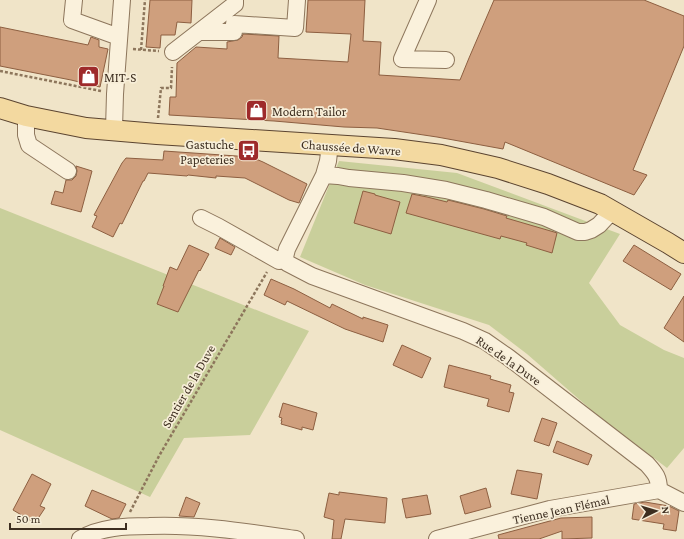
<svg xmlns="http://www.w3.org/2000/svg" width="684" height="539" viewBox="0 0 684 539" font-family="'Crimson Pro',serif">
<rect width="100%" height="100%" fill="#f0e4c8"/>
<path fill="#c9cf9b" d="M339,161L457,173L620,234L589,283L620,325L664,350L684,358V448L667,468L596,414L527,354L489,325L365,285L300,257Z
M0,208L309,331L250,435L184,438L150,497L0,430Z"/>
<path fill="#cf9f7d" stroke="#8d5f41" d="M150,0H192L191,23L177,22L175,35H161L160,48L146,47Z
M308,0H365L363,41L381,42L379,75L460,80L469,58L494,0H644L684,16V46L633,170L647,175L634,195L505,142L503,149L437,137L377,128L344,127L274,121L169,115L170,97H176L177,63L196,47L227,49V42L238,40L242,37L243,34L279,36L278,58L348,62L351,34L306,32Z
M0,27L88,45L91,37L99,40V47L108,49L100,87L71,80L0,66Z
M164,151L251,157L263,162L307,184L299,203L289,200L245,178L216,176V178L188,175L187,176L148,173L144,181H143L122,224L120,223L113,237L92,227L97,216L94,215L122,163L126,158L163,160Z
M76,166L92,171L81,212L51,204L55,191L63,193L66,180H72L76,176L77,171Z
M363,191L375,194V195L400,202L391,234L354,223Z
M412,194L427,197L447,202L448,200L484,209L507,216L506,218L554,232L557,233L552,253L526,245L527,243L501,236L500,239L406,213Z
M220,238L235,247L231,255L215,248Z
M189,245L209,254L200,271L199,270L178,312L157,304L164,286H163L170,267L177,270Z
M634,245L681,274L671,290L623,261Z
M271,279L294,289L330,308L332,304L363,319V317L388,325L383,342L345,329L287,301L285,305L264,295Z
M684,296V342L664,328Z
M402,345L431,358L422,378L393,365Z
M449,365L491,376L490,379L511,385L509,392L514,393L509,412L487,406L489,399L444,387Z
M283,403L317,413L313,430L302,427V430L281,424L282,421H281L282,418L279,417Z
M542,418L557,423L549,446L534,441Z
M557,441L592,455L588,465L553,452Z
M517,470L542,474L537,499L511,494Z
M32,474L51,484L40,506L45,508L35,523L13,510Z
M486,488L491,507L465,514L460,496Z
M92,490L126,504L119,518L112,519L85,506Z
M339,492L387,498L385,523L345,519L341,539H332L334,520L324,517L329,493L339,495Z
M427,495L431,514L406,518L402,499Z
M186,497L200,503L194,517L179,516Z
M645,502L669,506L679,511L676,531L663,529L664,524L632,519L634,504Z
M592,517V538L562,539V531L539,539H499L498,535L561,518Z"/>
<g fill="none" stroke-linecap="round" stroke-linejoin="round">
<defs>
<path id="minor" d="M74,0L72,20L119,37
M428,0L402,59L446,60
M199,32H234V24L295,28L297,0
M173,52L235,4V0
M26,116V135L29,145L68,171
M114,129L115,94L122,0
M330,144L328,161L324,175L287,249L285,257L287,263L312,276L463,331L485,341L508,357L647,464C655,473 659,477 659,490
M324,175L338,176L349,178L403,183L446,190L486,200L544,217L578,232H585L591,230L599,225L613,210
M201,218L219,227L279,261L285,257
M80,539C101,527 125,526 149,526C198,524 247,532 296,539
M437,539L550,509L659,490L684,503"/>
<path id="major" d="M0,108L26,116L86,128L157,134L394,149L441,155L498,168L548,184L600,204L668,243L684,253"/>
</defs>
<use href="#minor" stroke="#8d765c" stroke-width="18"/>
<use href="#major" stroke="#5b4430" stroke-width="22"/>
<path stroke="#8d765c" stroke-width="2.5" stroke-dasharray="3 2" stroke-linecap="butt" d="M133,49L159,51
M141,50L145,0
M0,71L101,91
M158,118L161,88H171L172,67
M130,512L159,456L267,272"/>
<use href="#minor" stroke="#faf1dc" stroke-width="16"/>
<use href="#major" stroke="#f3d9a0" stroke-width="20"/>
</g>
<defs>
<symbol id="shop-square" viewBox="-11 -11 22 22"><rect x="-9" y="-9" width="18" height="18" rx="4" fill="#9e2a2b" stroke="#f7eed8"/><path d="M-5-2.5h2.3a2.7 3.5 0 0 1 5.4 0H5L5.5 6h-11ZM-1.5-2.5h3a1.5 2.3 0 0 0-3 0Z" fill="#fff"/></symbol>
<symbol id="bus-square" viewBox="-11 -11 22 22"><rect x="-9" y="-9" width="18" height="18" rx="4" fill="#9e2a2b" stroke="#f7eed8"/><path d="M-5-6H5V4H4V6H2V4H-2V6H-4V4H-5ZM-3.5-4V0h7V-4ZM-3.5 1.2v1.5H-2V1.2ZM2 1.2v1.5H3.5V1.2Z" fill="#fff"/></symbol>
</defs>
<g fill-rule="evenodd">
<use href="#shop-square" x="76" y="64" width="25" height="25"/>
<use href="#shop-square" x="244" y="98" width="25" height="25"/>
<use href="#bus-square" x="236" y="138" width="25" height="25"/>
</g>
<g text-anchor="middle" stroke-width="3.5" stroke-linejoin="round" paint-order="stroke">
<g font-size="13" fill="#3d2e20" stroke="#f7eed8" text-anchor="start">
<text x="104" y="82">MIT-S</text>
<text x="272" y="116">Modern Tailor</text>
<text x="234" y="149" text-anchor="end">Gastuche<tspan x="234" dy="15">Papeteries</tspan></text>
</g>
<g font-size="13" fill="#3d2e20" stroke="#f7eed8">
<text transform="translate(351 147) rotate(4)" y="5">Chaussée de Wavre</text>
<text transform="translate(509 360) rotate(35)" y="5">Rue de la Duve</text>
<text transform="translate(188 386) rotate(-60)" y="5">Sentier de la Duve</text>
<text transform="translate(561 509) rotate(-12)" y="5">Tienne Jean Flémal</text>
</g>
</g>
<g transform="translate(656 511) rotate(85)" stroke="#f7eed8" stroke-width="3" paint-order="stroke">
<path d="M0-3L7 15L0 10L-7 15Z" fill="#3d2e20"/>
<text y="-6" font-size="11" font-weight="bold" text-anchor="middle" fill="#3d2e20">N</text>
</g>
<path d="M10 523v6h116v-6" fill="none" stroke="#3d2e20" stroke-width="2"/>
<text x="16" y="523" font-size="12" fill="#3d2e20" stroke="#f7eed8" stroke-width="3" paint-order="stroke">50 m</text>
</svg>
